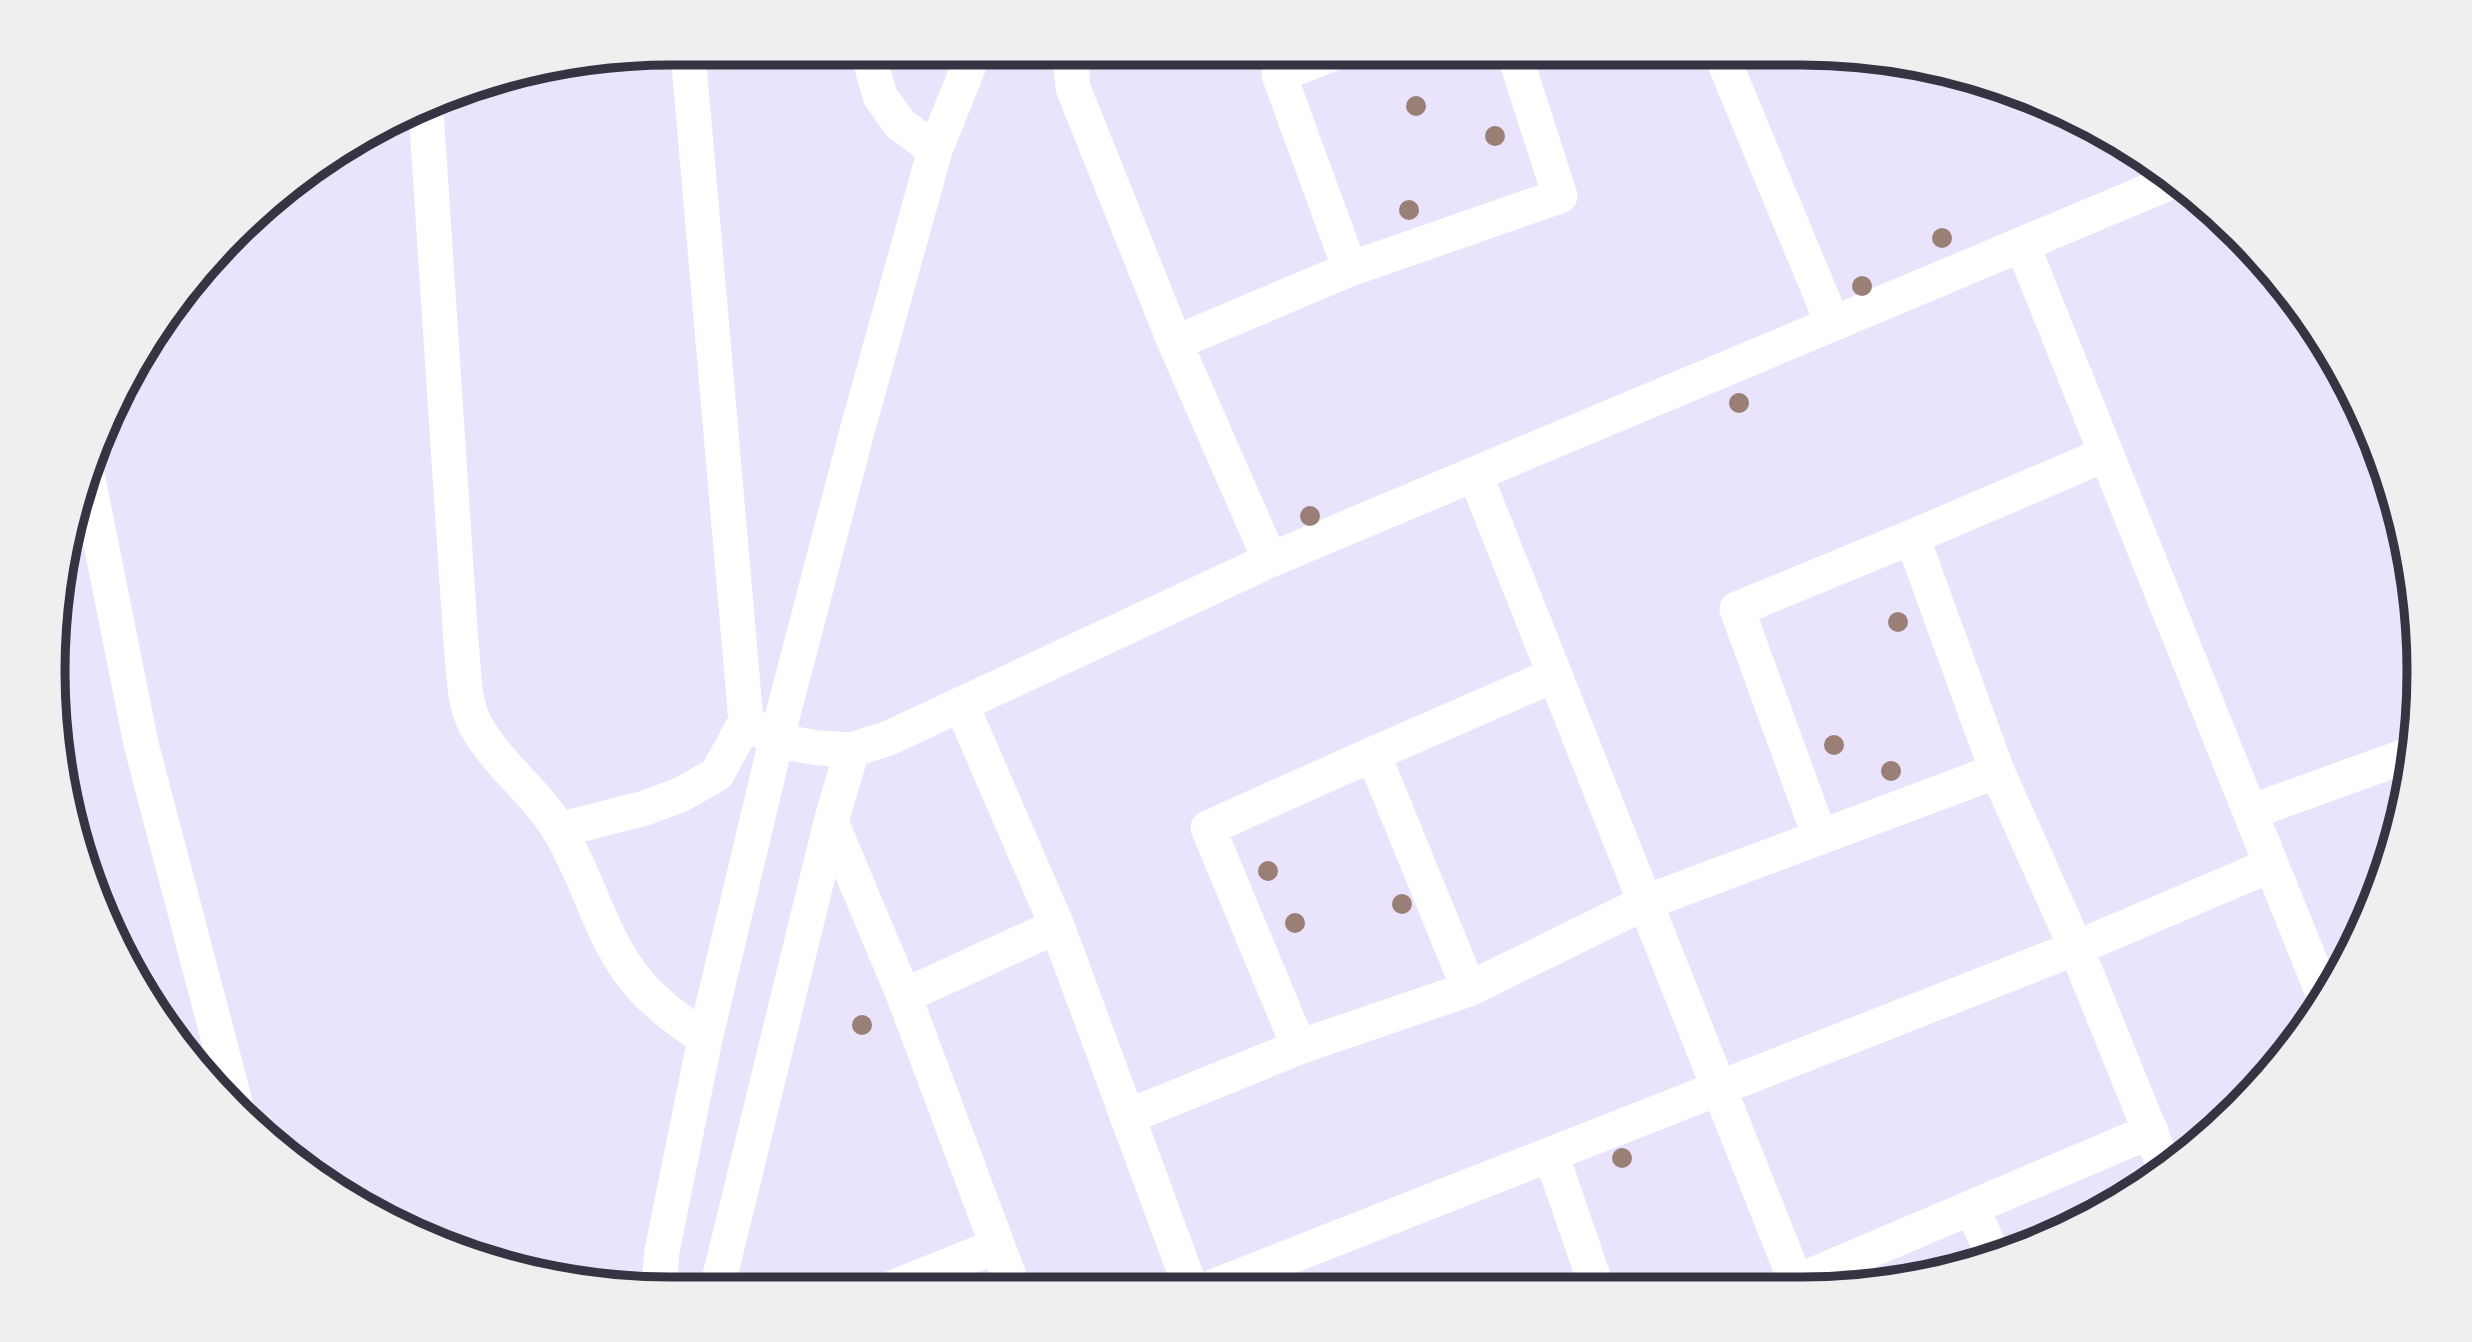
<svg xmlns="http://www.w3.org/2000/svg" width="2472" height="1342" viewBox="0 0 2472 1342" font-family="'Golos Text',sans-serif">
<rect width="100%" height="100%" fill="#eae3fc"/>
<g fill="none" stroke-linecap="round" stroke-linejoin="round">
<path stroke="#fff" stroke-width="35" d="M688,53L746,721L776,741L819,748L852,750L889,738L1270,560L2173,181
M868,53L880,96L900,124L935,150
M1070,53L1073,88L1175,343L1270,560
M1334,53L1279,75L1350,269L1560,196L1514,53
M1721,54L1832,322
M426,110L461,643C464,669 463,703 476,726C498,765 536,792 559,830C589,878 602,943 640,985C659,1007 682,1022 705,1039
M2022,244L2324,996
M1175,343L1350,269
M1475,474L1796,1282L1788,1285
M88,479L141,744L235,1102
M961,704L1057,926L1190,1286
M1373,754L1208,828L1299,1047L1469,989L1373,754L1554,675
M1997,771L2076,948L2165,1168
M2250,812L2414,753
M831,822L904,996
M559,830L645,808L680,795L717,774L746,721
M1820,837L1737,609L1912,537
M1469,989L1644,903L1997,771L1912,537L2106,454
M1127,1117L1299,1047
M1551,1154L1596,1285
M1972,1207L1994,1258
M1797,1285L1796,1282L2151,1131
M1215,1286L2076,948L2271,865
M894,1287L997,1246
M1013,1287L904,996L1057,926
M659,1288L662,1251L705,1039L776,741L856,435L935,150L974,53
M717,1288L831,822L852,750"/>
</g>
<g fill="#997f75">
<circle cx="1416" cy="106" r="10"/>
<circle cx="1495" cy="136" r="10"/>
<circle cx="1409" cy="210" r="10"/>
<circle cx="1942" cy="238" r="10"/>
<circle cx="1862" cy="286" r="10"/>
<circle cx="1739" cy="403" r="10"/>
<circle cx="1310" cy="516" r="10"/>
<circle cx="1898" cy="622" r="10"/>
<circle cx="1834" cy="745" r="10"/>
<circle cx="1891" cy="771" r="10"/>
<circle cx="1268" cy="871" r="10"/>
<circle cx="1402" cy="904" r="10"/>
<circle cx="1295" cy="923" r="10"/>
<circle cx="862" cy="1025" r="10"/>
<circle cx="1622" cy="1158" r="10"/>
</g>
<path d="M0 0H2472V1342H0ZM671 65H1801A606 606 0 0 1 2407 671V671A606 606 0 0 1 1801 1277H671A606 606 0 0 1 65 671V671A606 606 0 0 1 671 65Z" fill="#efeff0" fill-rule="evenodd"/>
<path fill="none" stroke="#383343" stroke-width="9" d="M671 65H1801A606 606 0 0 1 2407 671V671A606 606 0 0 1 1801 1277H671A606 606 0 0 1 65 671V671A606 606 0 0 1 671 65Z"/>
</svg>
